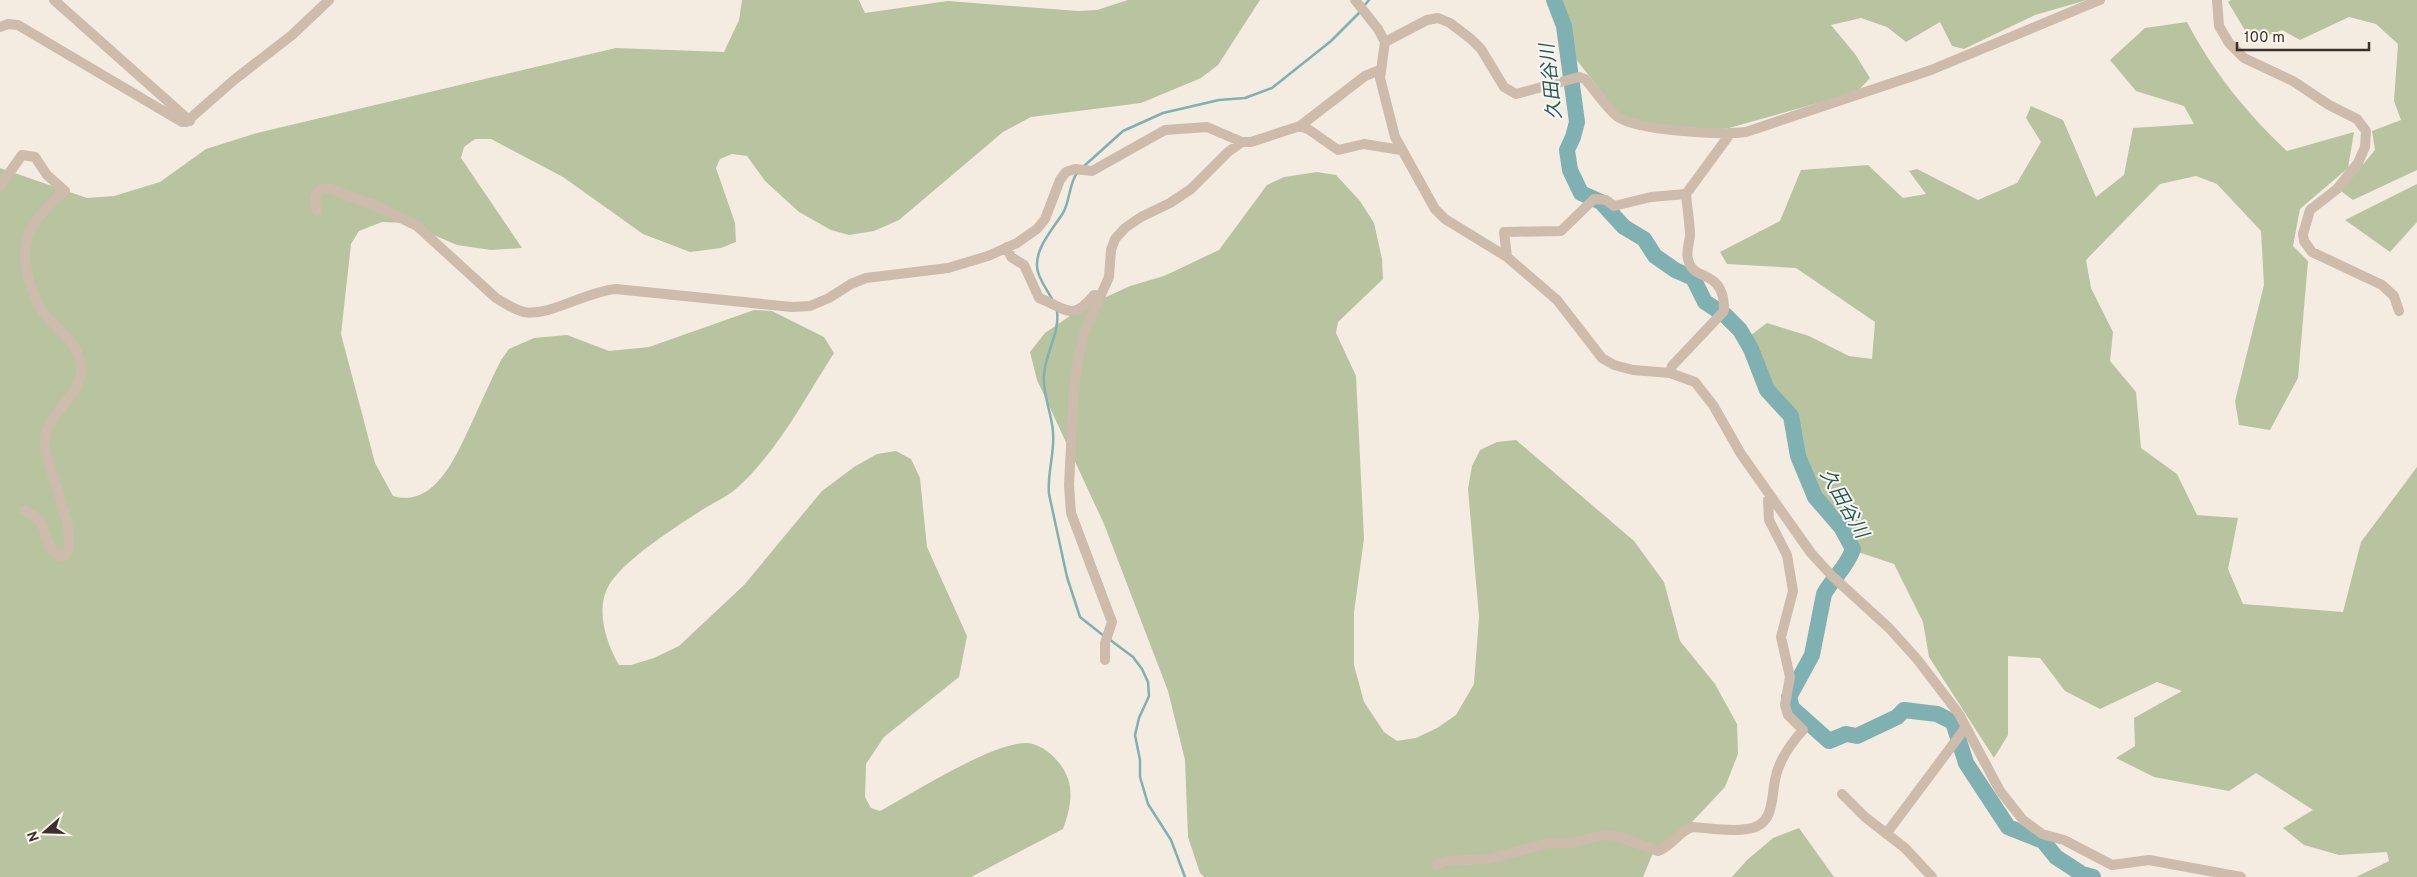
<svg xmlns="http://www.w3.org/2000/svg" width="2417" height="877" viewBox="0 0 2417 877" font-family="Overpass,'Noto Sans JP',sans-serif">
<rect width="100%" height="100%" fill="#f4ebe1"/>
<path fill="#b8c4a0" d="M742,0H859L865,13L948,1L1078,11L1097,10L1128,0H1260L1218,65L1201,78L1141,103L1031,117L1003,132L899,220L874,231L849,235L831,230L799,212L765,181L747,156L732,154L720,159L716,168L735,223L736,242L721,248L690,252L643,234L563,177L491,139H475L464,147L461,158L522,248L491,250L457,245L406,223L382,222L359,231L351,244L341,334L375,463L393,496C437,509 458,451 473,420C482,400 491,380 501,360L509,349L534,338L567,335L609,351L649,347L754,310L772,311L824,337L834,353C805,398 778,451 737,488C728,496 715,502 705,508C679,525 619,562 607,589C596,612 607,645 619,665H631L654,658L679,646L744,585L822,491L854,467L877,454L896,451L911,459L920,478L927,547L967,636L959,677L884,737L866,764L865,797L871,808L880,811C910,795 1003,735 1033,744C1045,748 1053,755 1060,764C1076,785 1071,807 1063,829L971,877H0V168L87,198L114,196L160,182L206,149L257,133L616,48L724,52L739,20Z
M1554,0H2087L2035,15L1964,49L1952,46L1940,22L1906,42L1887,27L1861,18L1831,25L1855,54L1870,78L1857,92L1729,128L1695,132L1627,119L1614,108L1569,50L1564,34L1560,9Z
M2231,0H2417V170L2353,200L2341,191L2375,150L2372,131L2401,120L2394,101L2398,44L2376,24L2349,17L2300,40L2282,30L2252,42L2228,2Z
M2187,22C2212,70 2247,114 2287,151L2354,132L2348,168L2300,209L2293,246L2308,261L2298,378L2270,430L2239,425L2235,401L2264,285L2261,231L2217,184L2196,176L2160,184L2086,260L2091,288L2113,332L2110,361L2136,392L2141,448L2177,474L2197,515L2238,518L2228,569L2243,604L2343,612L2361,542L2417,467V877H2356L2389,861L2387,852L2339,855L2304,845L2283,828L2313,810L2256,773L2229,791L2154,777L2116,758L2135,746L2134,718L2182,691L2157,682L2100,709L2065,691L2040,658L2008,656V735L1994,758L1929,657L1923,622L1894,564L1855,551L1844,513L1818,497L1806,470L1796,419L1783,403L1760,381L1747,338L1767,323L1809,336L1849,356L1872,359L1875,322L1796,268L1727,264L1720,252L1780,221L1801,170L1868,165L1903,198L1926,194L1909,171L1917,169L1978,200L2017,183L2041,142L2026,118L2031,106L2063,120L2096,197L2124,175L2133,128L2194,124L2184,106L2136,91L2110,60L2145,28Z
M1317,172L1336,175L1360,201L1374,223L1382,259L1383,279L1338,322L1336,333L1356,376L1364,539L1354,612V665L1364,702L1384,732L1397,741L1416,738L1437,728L1456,715L1474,684L1479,617L1468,489L1472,466L1480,450L1497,442L1516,440L1634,541L1664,582L1680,641L1715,684L1737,724L1738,754L1725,787L1692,822L1653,853L1643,877H1204L1200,873L1188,837L1185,760L1168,691L1104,524L1037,380L1030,352L1045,333L1080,309L1130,286L1164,276L1219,250L1267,185L1284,177Z
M2417,184V222L2390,252L2345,220Z
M1799,828L1834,877H1732L1747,860L1773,838Z"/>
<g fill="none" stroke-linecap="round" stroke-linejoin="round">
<path stroke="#7fb0b2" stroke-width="2.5" d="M1363,7L1369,0
M1083,167L1123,131L1163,113L1219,100L1245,98L1272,88L1331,41L1360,12
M1052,299C1047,290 1041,282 1038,272C1032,251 1053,229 1063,213C1070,201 1069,184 1077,173
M1057,311C1060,334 1045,353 1044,375C1042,393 1052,414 1053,432C1055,453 1047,473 1049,494L1067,577L1080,617L1104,636
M1109,639L1133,657L1142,669L1148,682L1149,696L1139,718L1135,735L1140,760V777L1148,804L1171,840L1185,877"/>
<path stroke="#7fb0b2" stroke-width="16" d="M1554,0L1564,26L1577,122L1573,137L1567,150L1570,170L1581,193L1601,202L1624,227L1644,239L1655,256L1675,270L1693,278L1705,302L1725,315L1740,330L1751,349L1767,390L1791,416L1798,456L1815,497L1841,527L1853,549C1847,567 1833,578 1824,594L1812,655L1789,697L1792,708L1829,741L1846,734L1857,736L1897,717L1904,710L1937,714L1953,722L1966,763L2008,827L2043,841L2056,857L2082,874L2093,877"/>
<path stroke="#cdbbac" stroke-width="10" d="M54,0L190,121
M1355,0L1378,29L1385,42L1380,78L1395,137L1435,209L1445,219L1507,257L1557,300L1602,358L1614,365L1633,370L1670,373L1695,382L1713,405L1741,454L1811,553L1832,576L1889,628L1917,659L1959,714L2000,791L2023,820L2042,834L2064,840L2112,865L2149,860L2241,877
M2217,0L2219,26L2229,43L2244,58L2293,81L2329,105L2357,119L2366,131L2365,147L2358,163L2337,189L2310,210L2303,234L2304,241L2312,252L2382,285L2394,296L2399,311
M0,27L8,24L18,25L182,122H186L234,80L292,35L329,0
M1385,42L1427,20L1438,18L1450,23L1471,39L1481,49L1504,87L1516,94L1579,77L1585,79C1593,88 1609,111 1618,117C1638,131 1721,135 1746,132L1931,70L2100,0
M1300,126L1308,129L1338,150L1364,144L1401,150
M0,186L22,155L35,157L47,175L65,191C32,218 15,243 31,286C34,295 36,303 42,311C55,328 76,339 80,362C88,396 42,412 45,446C47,470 81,537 65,556L61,557L52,551L40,520L24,510
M317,211C314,201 314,197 320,189H331L376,206L417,226L496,298C505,303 514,310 524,312C549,317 587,291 616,289L792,307L810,306L829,298L851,284L866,278L948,268L988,256L1017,243L1037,229L1045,219L1060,180L1066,172L1075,169L1092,171L1165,130L1207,127L1242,142H1251L1300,126L1365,76L1380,70
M1007,247L1011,257L1024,265L1039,298C1067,309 1072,322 1094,295L1100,296
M1507,257L1504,232L1561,231L1594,199L1606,200L1614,206L1651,197L1686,194
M1670,373L1672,366L1724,311C1725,267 1692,283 1688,259C1686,252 1689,244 1690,236C1690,222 1687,208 1686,194L1730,134
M1105,660V643L1112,622L1071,513L1069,485L1074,388L1080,350L1085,331L1109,277L1111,250L1115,239L1125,228L1141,217L1170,203L1191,189L1228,152L1242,142
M1842,794L1865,817L1905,848L1932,877
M1886,834L1966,727
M1436,865L1445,861L1488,859L1549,843H1571L1603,835L1617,836L1658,851C1672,846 1678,832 1692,827C1709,828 1729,832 1747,829C1779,825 1769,791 1778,769C1783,755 1793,741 1803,730L1788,715L1785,705L1790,677L1781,637L1793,591L1787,555L1769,520L1768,500L1771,496"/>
</g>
<g text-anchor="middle" stroke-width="4" stroke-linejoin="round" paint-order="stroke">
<g font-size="19" font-style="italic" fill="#1f5a5e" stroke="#fbf5ee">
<text transform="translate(1550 82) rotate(-96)" y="7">久田谷川</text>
<text transform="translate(1845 503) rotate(60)" y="7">久田谷川</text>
</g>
</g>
<g transform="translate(45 832) rotate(250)" stroke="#fbf5ee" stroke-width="4" paint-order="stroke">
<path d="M0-4L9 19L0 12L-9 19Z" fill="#3b302b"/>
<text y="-8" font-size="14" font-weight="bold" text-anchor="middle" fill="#3b302b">N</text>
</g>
<path d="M2237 42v8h132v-8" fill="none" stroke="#3b302b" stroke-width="2.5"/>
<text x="2244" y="42" font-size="15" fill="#3b302b" stroke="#fbf5ee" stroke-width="4" paint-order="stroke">100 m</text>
</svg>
